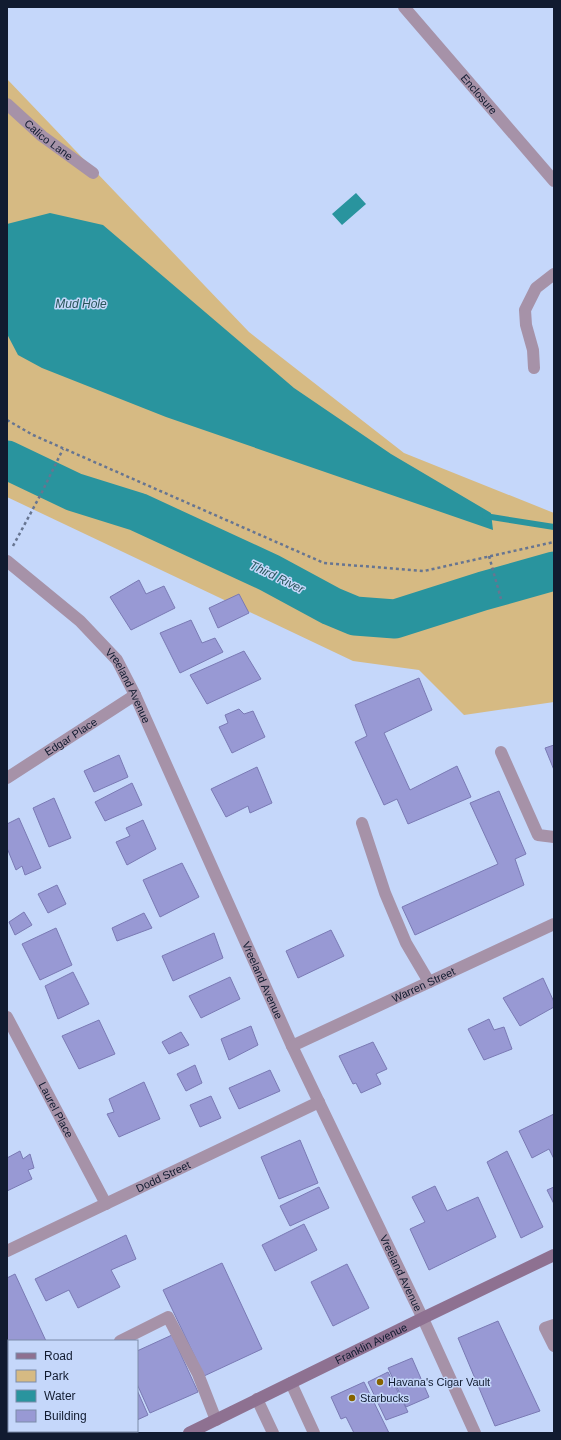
<svg xmlns="http://www.w3.org/2000/svg" width="561" height="1440" viewBox="0 0 561 1440" font-family="Helvetica,sans-serif">
<rect width="100%" height="100%" fill="#c5d7fa"/>
<path fill="#d6ba83" d="M7,79L249,332L404,453L554,513V702L464,715L419,670L353,661L7,497Z"/>
<path fill="#29949e" d="M356,193L366,204L342,225L332,214Z
M50,213L103,225L294,388L391,454L491,513L493,530L166,417L42,368L18,355L7,334V224Z"/>
<g fill="none" stroke-linecap="round" stroke-linejoin="round">
<path stroke="#29949e" stroke-width="6" d="M485,516L554,527"/>
<path stroke="#29949e" stroke-width="39" d="M7,460L74,492L138,512L270,573L331,606L355,616L395,619L483,591L554,571"/>
</g>
<path fill="#9899d4" stroke="#7a7ab4" d="M139,580L146,594L164,586L175,608L131,630L110,597Z
M239,594L249,613L218,628L209,608Z
M191,620L202,643L215,638L223,652L180,673L160,633Z
M244,651L261,679L207,704L190,675Z
M419,678L432,710L384,733L410,790L457,766L471,797L408,824L397,799L384,805L355,742L367,736L355,705Z
M239,709L244,714L253,711L265,737L232,753L219,727L228,723L225,715Z
M554,745V770L545,748Z
M119,755L128,777L94,792L84,771Z
M257,767L272,803L250,813L248,806L226,817L211,789Z
M132,783L142,805L105,821L95,802Z
M499,791L526,854L515,859L524,885L415,935L402,907L498,864L470,803Z
M54,798L71,838L49,847L33,808Z
M19,818L41,868L25,875L22,866L16,870L7,848V824Z
M143,820L156,849L127,865L116,842L130,836L126,828Z
M182,863L199,897L160,917L143,880Z
M57,885L66,904L48,913L38,894Z
M24,912L32,925L15,935L9,922Z
M144,913L152,928L117,941L112,928Z
M56,928L72,965L40,980L22,944Z
M331,930L344,956L298,978L286,951Z
M214,933L223,958L173,981L162,956Z
M73,972L89,1004L58,1019L45,986Z
M230,977L240,999L201,1018L189,996Z
M543,978L554,1002V1007L520,1026L503,998Z
M489,1019L494,1030L504,1027L512,1049L484,1060L468,1029Z
M99,1020L115,1054L79,1069L62,1036Z
M251,1026L258,1045L229,1060L221,1039Z
M181,1032L189,1045L169,1054L162,1042Z
M373,1042L387,1069L376,1074L381,1084L361,1093L356,1083L353,1084L339,1056Z
M195,1065L202,1083L186,1091L177,1074Z
M270,1070L280,1091L239,1109L229,1088Z
M144,1082L160,1119L119,1137L107,1114L114,1112L109,1099Z
M211,1096L221,1118L200,1127L190,1105Z
M554,1114V1159L549,1149L532,1158L519,1131Z
M300,1140L318,1183L279,1199L261,1157Z
M20,1151L23,1159L30,1154L34,1168L28,1170L32,1179L7,1191V1158Z
M507,1151L543,1227L521,1238L487,1162Z
M435,1186L447,1211L478,1197L496,1237L429,1270L410,1229L425,1222L412,1197Z
M319,1187L329,1208L290,1226L280,1206Z
M554,1187V1204L547,1190Z
M304,1224L317,1250L275,1271L262,1245Z
M126,1235L136,1259L111,1270L120,1287L78,1308L69,1290L46,1301L35,1279Z
M222,1263L262,1349L204,1376L163,1290Z
M347,1264L369,1308L333,1326L311,1282Z
M15,1274L46,1341H9V1419L7,1414V1278Z
M498,1321L540,1411L495,1426L458,1338Z
M172,1335L198,1392L150,1413L137,1384V1351Z
M412,1358L429,1397L406,1407L388,1368Z
M388,1372L408,1412L386,1420L368,1382Z
M364,1382L389,1433H354L346,1417L341,1419L331,1397Z
M137,1390L148,1415L137,1420Z
M10,1431H93L94,1433H11Z"/>
<g fill="none" stroke-linecap="round" stroke-linejoin="round">
<path stroke="#677591" stroke-width="2.5" stroke-dasharray="3 3" stroke-linecap="butt" d="M7,420L33,435L324,563L424,571L554,542
M13,546L42,492L63,449
M489,556L501,599"/>
<path stroke="#a692a8" stroke-width="12" d="M534,368L533,350L526,325L525,310L536,288L554,274
M501,752L538,835L554,837
M362,823L385,893L406,943L429,982
M554,1325L545,1328L554,1346
M120,1341L168,1317L198,1374L216,1420
M291,1383L314,1433
M257,1399L273,1433
M101,1431L102,1433"/>
<g stroke="#a692a8" stroke-width="12">
<path id="s1" d="M404,7L554,181"/>
<path id="s2" d="M7,104L42,136L93,173"/>
<path id="s3" d="M7,561L80,621L117,660L135,695L292,1046L425,1323L475,1433"/>
<path id="s4" d="M7,778L135,695"/>
<path id="s5" d="M7,1017L106,1204"/>
<path id="s6" d="M292,1046L554,924"/>
<path id="s7" d="M7,1251L319,1102"/>
</g>
<path stroke="#8e7191" stroke-width="12" id="s8" d="M189,1433L423,1318L554,1255"/>
</g>
<g fill="#876300" stroke="#c5d7fa" stroke-width="1.5">
<circle cx="380" cy="1382" r="4"/>
<circle cx="352" cy="1398" r="4"/>
</g>
<g text-anchor="middle" stroke-width="3" stroke-linejoin="round" paint-order="stroke">
<g font-size="11" fill="#111b30" stroke="#c5d7fa">
<text dy="4" stroke="none"><textPath href="#s1" startOffset="115">Enclosure</textPath></text>
<text dy="4" stroke="none"><textPath href="#s2" startOffset="55">Calico Lane</textPath></text>
<text dy="4" stroke="none"><textPath href="#s3" startOffset="176">Vreeland Avenue</textPath></text>
<text dy="4" stroke="none"><textPath href="#s4" startOffset="76">Edgar Place</textPath></text>
<text dy="4" stroke="none"><textPath href="#s3" startOffset="500">Vreeland Avenue</textPath></text>
<text dy="4" stroke="none"><textPath href="#s6" startOffset="145">Warren Street</textPath></text>
<text dy="4" stroke="none"><textPath href="#s5" startOffset="105">Laurel Place</textPath></text>
<text dy="4" stroke="none"><textPath href="#s7" startOffset="173">Dodd Street</textPath></text>
<text dy="4" stroke="none"><textPath href="#s3" startOffset="824">Vreeland Avenue</textPath></text>
<text dy="4" stroke="none"><textPath href="#s8" startOffset="203">Franklin Avenue</textPath></text>
</g>
<g font-size="11" fill="#111b30" stroke="#c5d7fa" text-anchor="start">
<text x="388" y="1386">Havana's Cigar Vault</text>
<text x="360" y="1402">Starbucks</text>
</g>
<g font-size="12" font-style="italic" fill="#29565a" stroke="#c5d7fa">
<text x="81" y="308">Mud Hole</text>
<text transform="translate(277 577) rotate(26)" y="4">Third River</text>
</g>
</g>
<rect width="561" height="1440" fill="none" stroke="#111b30" stroke-width="16"/>
<rect x="8" y="1340" width="130" height="92" fill="#c5d7fa" stroke="#7d8ca9"/>
<rect x="16" y="1353" width="20" height="6" fill="#8e7191" stroke="#7d8ca9"/>
<text x="44" y="1360" font-size="12" fill="#111b30">Road</text>
<rect x="16" y="1370" width="20" height="12" fill="#d6ba83" stroke="#7d8ca9"/>
<text x="44" y="1380" font-size="12" fill="#111b30">Park</text>
<rect x="16" y="1390" width="20" height="12" fill="#29949e" stroke="#7d8ca9"/>
<text x="44" y="1400" font-size="12" fill="#111b30">Water</text>
<rect x="16" y="1410" width="20" height="12" fill="#9899d4" stroke="#7d8ca9"/>
<text x="44" y="1420" font-size="12" fill="#111b30">Building</text>
</svg>
